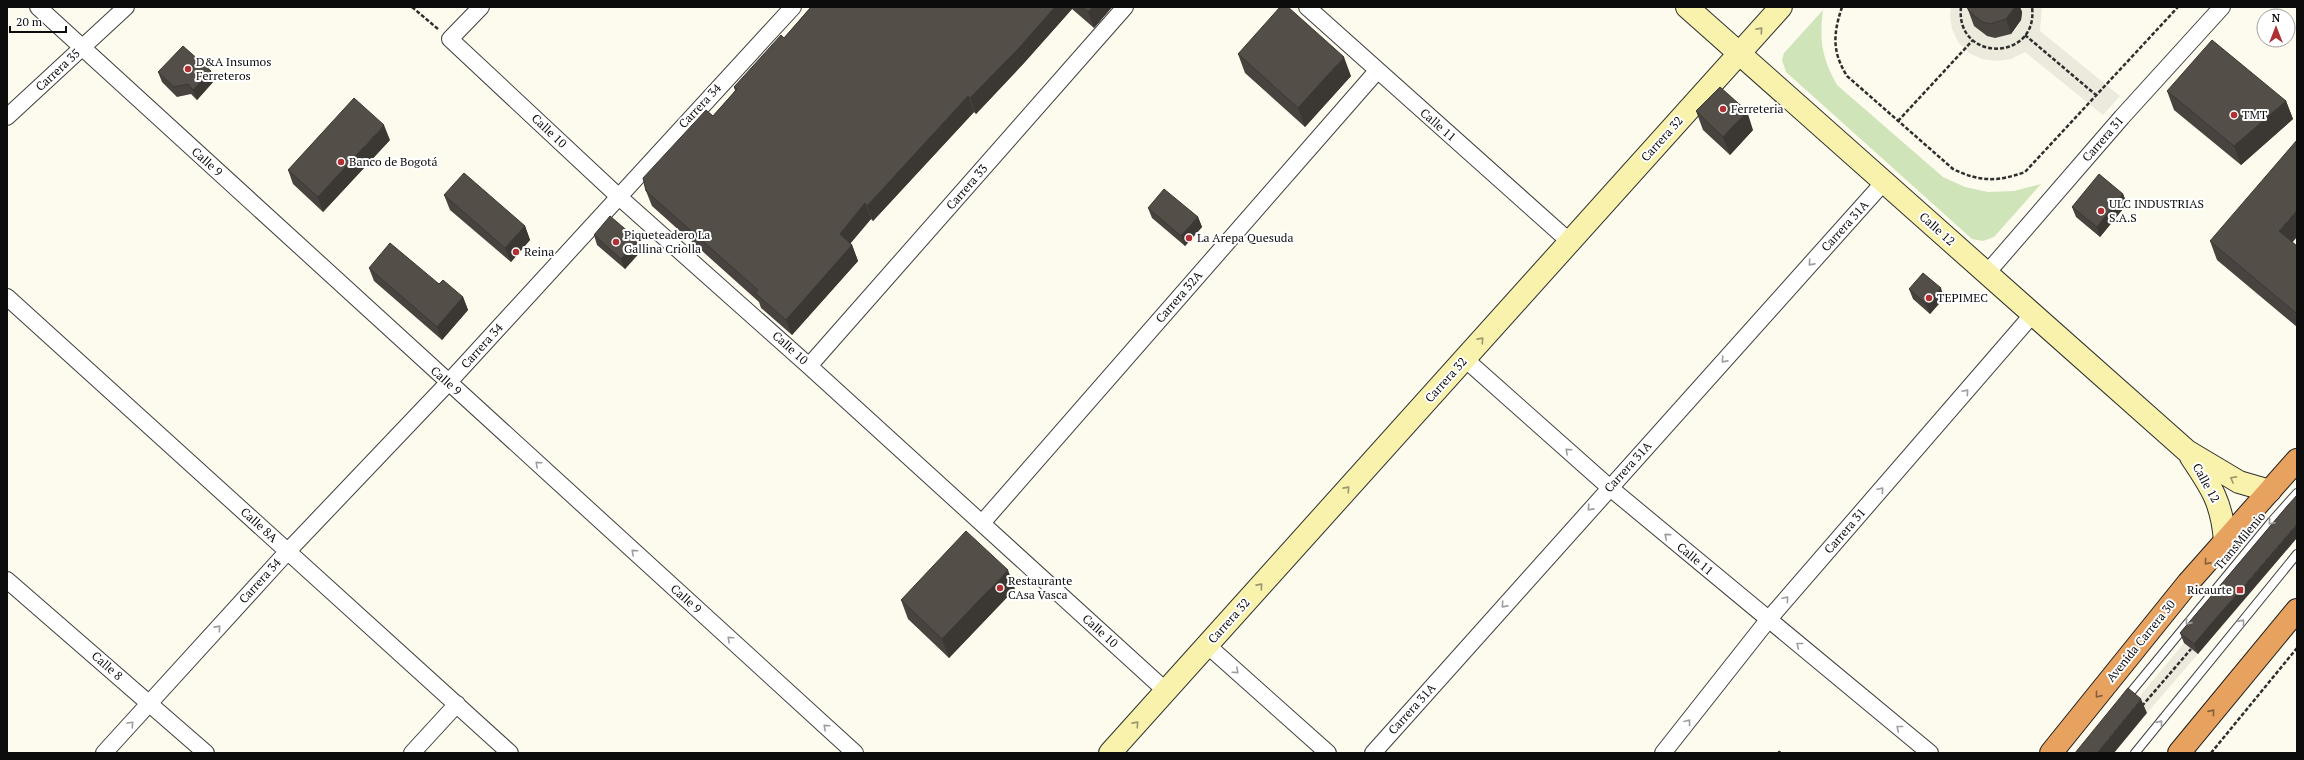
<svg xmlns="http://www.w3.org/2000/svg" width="2304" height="760" viewBox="0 0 2304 760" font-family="'PT Serif',serif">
<rect width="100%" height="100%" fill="#fdfbed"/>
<path fill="#cfe5b9" d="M1823,10C1819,41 1822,58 1837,85L1943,177L1965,187L1988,192L2014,191L2041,184L1994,237L1983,241L1972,239L1786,72L1782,60L1784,53Z"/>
<path fill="#ece9dd" d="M1951,7H1971V18L1974,26L1987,36L1995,38L2011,34L2017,28L2021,20V7H2042L2040,31L2120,96L2103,115L2025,52L2011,59L1997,61L1982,59L1969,53L1958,42L1952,29L1950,15Z
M2184,643L2198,654L2147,713L2134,703Z"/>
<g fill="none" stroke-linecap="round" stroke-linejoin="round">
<defs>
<path id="lane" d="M2126,698L2272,521L2297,493
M2135,753L2297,554"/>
<path id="street" d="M38,7L855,753
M481,7L450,39L618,196L809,366L1166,691
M1307,7L1570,242
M7,117L126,7
M1987,273L2122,117L2222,7
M7,297L510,753
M1465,359L1609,487L1930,753
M809,366L1125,7
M982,523L1377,71
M7,580L206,753
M1207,645L1328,753
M104,753L288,551L448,383L793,7
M412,753L457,704
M1373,753L1884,182
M1663,753L1768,620L2033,314"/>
<path id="secondary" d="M1687,7L2187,451L2239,482L2270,491
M2191,457C2212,488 2222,503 2225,541
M1110,753L1781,7"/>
<path id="highway" d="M2051,753L2188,583L2297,460
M2179,753L2297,610"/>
</defs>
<use href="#lane" stroke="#3f3f3f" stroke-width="10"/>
<use href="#street" stroke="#3f3f3f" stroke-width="18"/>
<use href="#secondary" stroke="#2e2e2e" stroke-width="24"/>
<use href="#highway" stroke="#1d1d1d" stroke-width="24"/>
<path stroke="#2e2e2e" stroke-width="2.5" stroke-dasharray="4 2" stroke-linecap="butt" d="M412,7L438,29
M1842,7C1833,34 1832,52 1847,76L1953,169C1980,182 1997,182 2025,172L2178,7
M1961,7C1955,63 2039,62 2032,7
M2025,35L2096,95
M1898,121L1973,40
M2142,706L2191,649
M2211,753L2297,648"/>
<use href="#lane" stroke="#fff" stroke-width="8"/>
<use href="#street" stroke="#fff" stroke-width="16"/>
<use href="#secondary" stroke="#f8f2ad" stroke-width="22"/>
<use href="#highway" stroke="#e8a260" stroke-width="22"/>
</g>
<path fill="#48433f" d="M811,7H1112L1094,28L1072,9L1024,63L976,114L974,112L873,221L871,219L850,243L852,245L858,261L792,335L761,308L759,302L652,206L646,191L735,91L734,87L784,38Z
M1967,7H2020L2022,12L2021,20L2011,34L1995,38L1987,36L1974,26Z
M1238,54L1351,76L1305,127L1245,73Z
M158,72L214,81L197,100L191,94L177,97L162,82Z
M2167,91L2286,101L2293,119L2241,165L2174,110Z
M1696,111L1753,130L1730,155L1703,130Z
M390,140L323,212L293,184L288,170Z
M2123,194L2127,204L2100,237L2076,217L2072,207Z
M444,195L525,226L530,240L511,262L450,210Z
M1148,208L1198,217L1202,227L1185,246L1152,218Z
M594,235L642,250L625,269L597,245Z
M2210,241L2292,242L2297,246V327L2217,260Z
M369,268L439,284L463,297L468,310L442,340L374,281Z
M1909,289L1944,298L1930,314L1913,299Z
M2288,505L2198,654L2184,643L2180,633Z
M1015,589L949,658L908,619L901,600Z"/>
<path fill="#3b3733" d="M1055,7H1072V9L1024,63L976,114L970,98Z
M1093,7H1112L1094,28L1088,12Z
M2015,7H2020L2022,12L2021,20L2011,34L2006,19Z
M1344,57L1351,76L1305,127L1298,108Z
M211,71L214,81L197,100L193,90Z
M968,96L974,112L873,221L867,206Z
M2286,101L2293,119L2241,165L2234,146Z
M1747,111L1753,130L1730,155L1723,137Z
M384,125L390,140L323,212L318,197Z
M2123,194L2127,204L2100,237L2097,227Z
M865,203L871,219L845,250L840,234Z
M2297,210V237L2286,250L2279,231Z
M1198,217L1202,227L1185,246L1181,236Z
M525,226L530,240L511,262L505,248Z
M638,240L642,250L625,269L621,259Z
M852,245L858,261L792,335L786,320Z
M1941,288L1944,298L1930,314L1926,304Z
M463,297L468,310L442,340L437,327Z
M2297,524V538L2198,654L2194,644Z
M1008,570L1015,589L949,658L942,639Z
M2141,699L2147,713L2114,753H2097Z"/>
<path fill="#544e49" stroke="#3b3733" d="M811,7H1055L1019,48L970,98L968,96L867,206L865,203L840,234L852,245L786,320L755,293L758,290L646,191L643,178L706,110L713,116L737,89L734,87L781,35L784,38Z
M1082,7H1093L1088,12Z
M1280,7H1288L1344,57L1298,108L1238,54Z
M1967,7H2015L2006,19L1990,24L1982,22L1969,11Z
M2212,40L2286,101L2234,146L2167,91Z
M183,46L211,71L193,90L188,84L174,87L158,72Z
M1720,87L1747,111L1723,137L1696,111Z
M354,98L384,125L318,197L288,170Z
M2297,140V210L2279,231L2297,246V314L2210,241Z
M464,173L525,226L505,248L444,195Z
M2099,174L2123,194L2097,227L2072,207Z
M1164,189L1198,217L1181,236L1148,208Z
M610,216L638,240L621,259L594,235Z
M390,243L439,284L443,280L463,297L437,327L369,268Z
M1923,273L1941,288L1926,304L1909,289Z
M2297,495V524L2194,644L2180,633L2288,505Z
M966,531L1008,570L942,639L901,600Z
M2128,688L2141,699L2097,753H2075Z
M1779,751L1782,753H1777Z"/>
<defs><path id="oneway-chevron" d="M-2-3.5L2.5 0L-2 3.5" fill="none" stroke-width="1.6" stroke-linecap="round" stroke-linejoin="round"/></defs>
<g stroke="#9a966d">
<use href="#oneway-chevron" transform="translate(1760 30) rotate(-48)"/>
<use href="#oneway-chevron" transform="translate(1481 340) rotate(-48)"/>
<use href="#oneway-chevron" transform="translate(2233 479) rotate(-151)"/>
<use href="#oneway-chevron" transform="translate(1347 489) rotate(-48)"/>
<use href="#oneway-chevron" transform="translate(1260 586) rotate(-48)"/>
<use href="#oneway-chevron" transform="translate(1136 724) rotate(-48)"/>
</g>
<g stroke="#9e9e9e">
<use href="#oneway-chevron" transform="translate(1811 263) rotate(132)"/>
<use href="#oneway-chevron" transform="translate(1724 360) rotate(132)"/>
<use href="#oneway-chevron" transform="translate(1966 392) rotate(-49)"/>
<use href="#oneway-chevron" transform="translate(1568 451) rotate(-138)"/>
<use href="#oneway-chevron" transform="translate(538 464) rotate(-138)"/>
<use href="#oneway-chevron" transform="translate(1881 490) rotate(-49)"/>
<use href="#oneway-chevron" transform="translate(1590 508) rotate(132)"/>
<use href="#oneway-chevron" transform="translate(2271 522) rotate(131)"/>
<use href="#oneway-chevron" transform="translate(1667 536) rotate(-140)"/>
<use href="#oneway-chevron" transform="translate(634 552) rotate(-138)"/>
<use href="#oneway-chevron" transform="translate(1786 599) rotate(-49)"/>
<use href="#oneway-chevron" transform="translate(1504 605) rotate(132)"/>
<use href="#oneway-chevron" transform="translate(2188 622) rotate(129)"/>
<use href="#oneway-chevron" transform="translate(2242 622) rotate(-51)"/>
<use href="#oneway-chevron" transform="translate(218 628) rotate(-48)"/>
<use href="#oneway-chevron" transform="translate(730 639) rotate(-138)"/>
<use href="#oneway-chevron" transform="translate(1799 645) rotate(-141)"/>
<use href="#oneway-chevron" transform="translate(1236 671) rotate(42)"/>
<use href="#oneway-chevron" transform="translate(1688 722) rotate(-52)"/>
<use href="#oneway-chevron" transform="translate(2160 723) rotate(-51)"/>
<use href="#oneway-chevron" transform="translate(131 724) rotate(-47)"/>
<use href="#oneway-chevron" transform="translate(826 727) rotate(-138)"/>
<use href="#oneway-chevron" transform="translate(1899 728) rotate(-141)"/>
</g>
<g stroke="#855e3a">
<use href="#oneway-chevron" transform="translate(2207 562) rotate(131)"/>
<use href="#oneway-chevron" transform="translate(2098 695) rotate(129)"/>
<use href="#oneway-chevron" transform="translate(2212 712) rotate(-51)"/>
</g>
<g fill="#b03033" stroke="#fff" stroke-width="1.5">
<circle cx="188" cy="69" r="4"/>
<circle cx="1723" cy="109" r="4"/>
<circle cx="2234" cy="115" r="4"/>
<circle cx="341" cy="162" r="4"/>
<circle cx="2101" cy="211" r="4"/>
<circle cx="1189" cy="238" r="4"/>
<circle cx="616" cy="242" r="4"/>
<circle cx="516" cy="252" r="4"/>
<circle cx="1929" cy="298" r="4"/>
<circle cx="1000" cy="588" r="4"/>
<rect x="2236" y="586" width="8" height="8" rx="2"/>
</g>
<g text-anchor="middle" stroke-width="4" stroke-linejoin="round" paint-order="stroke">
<g font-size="12" fill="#0c0c0c" stroke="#fff" text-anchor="start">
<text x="196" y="66">D&amp;A Insumos<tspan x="196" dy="14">Ferreteros</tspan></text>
<text x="1731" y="113">Ferreteria</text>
<text x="2242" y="119">TMT</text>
<text x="349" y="166">Banco de Bogotá</text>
<text x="2109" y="208">ULC INDUSTRIAS<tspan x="2109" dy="14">S.A.S</tspan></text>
<text x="624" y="239">Piqueteadero La<tspan x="624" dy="14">Gallina Criolla</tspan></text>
<text x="1197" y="242">La Arepa Quesuda</text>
<text x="524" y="256">Reina</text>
<text x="1937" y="302">TEPIMEC</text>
<text x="1008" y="585">Restaurante<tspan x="1008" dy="14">CAsa Vasca</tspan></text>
<text x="2232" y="594" text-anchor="end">Ricaurte</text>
</g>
<g font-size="12" fill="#0c0c0c" stroke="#fff">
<text transform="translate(58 70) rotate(-43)" y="4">Carrera 35</text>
<text transform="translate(700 106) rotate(-47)" y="4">Carrera 34</text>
<text transform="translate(1438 125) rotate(41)" y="4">Calle 11</text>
<text transform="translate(549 131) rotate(43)" y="4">Calle 10</text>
<text transform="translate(1662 139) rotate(-48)" y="4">Carrera 32</text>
<text transform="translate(2103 139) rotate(-49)" y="4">Carrera 31</text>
<text transform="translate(207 162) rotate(42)" y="4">Calle 9</text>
<text transform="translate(967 187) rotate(-49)" y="4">Carrera 33</text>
<text transform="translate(1845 226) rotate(-48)" y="4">Carrera 31A</text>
<text transform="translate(1937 229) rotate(42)" y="4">Calle 12</text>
<text transform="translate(1179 297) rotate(-49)" y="4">Carrera 32A</text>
<text transform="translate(482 346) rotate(-48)" y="4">Carrera 34</text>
<text transform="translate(790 348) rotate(42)" y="4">Calle 10</text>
<text transform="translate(1446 380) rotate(-48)" y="4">Carrera 32</text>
<text transform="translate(446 381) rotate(42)" y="4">Calle 9</text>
<text transform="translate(1628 467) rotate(-48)" y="4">Carrera 31A</text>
<text transform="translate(2206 483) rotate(61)" y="4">Calle 12</text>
<text transform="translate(259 525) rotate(42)" y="4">Calle 8A</text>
<text transform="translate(1845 531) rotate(-49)" y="4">Carrera 31</text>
<text transform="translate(2240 541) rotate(-50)" y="4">TransMilenio</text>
<text transform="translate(1695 559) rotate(40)" y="4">Calle 11</text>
<text transform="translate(260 581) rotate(-48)" y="4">Carrera 34</text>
<text transform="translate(686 599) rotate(42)" y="4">Calle 9</text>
<text transform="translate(1229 621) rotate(-48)" y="4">Carrera 32</text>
<text transform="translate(1100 631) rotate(42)" y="4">Calle 10</text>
<text transform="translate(2141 641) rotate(-51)" y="4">Avenida Carrera 30</text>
<text transform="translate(107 666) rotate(41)" y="4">Calle 8</text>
<text transform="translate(1412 709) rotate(-48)" y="4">Carrera 31A</text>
</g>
</g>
<rect width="2304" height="760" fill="none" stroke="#0c0c0c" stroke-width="16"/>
<g transform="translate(2276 28)"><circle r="19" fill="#ffffff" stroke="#9e9e9e"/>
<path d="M0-3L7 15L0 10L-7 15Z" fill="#b03033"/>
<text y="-6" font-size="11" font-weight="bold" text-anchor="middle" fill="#0c0c0c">N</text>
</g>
<path d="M10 26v6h56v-6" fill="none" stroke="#0c0c0c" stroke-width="2"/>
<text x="16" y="26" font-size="12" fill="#0c0c0c" stroke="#ffffff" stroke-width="3" paint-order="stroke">20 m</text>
</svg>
